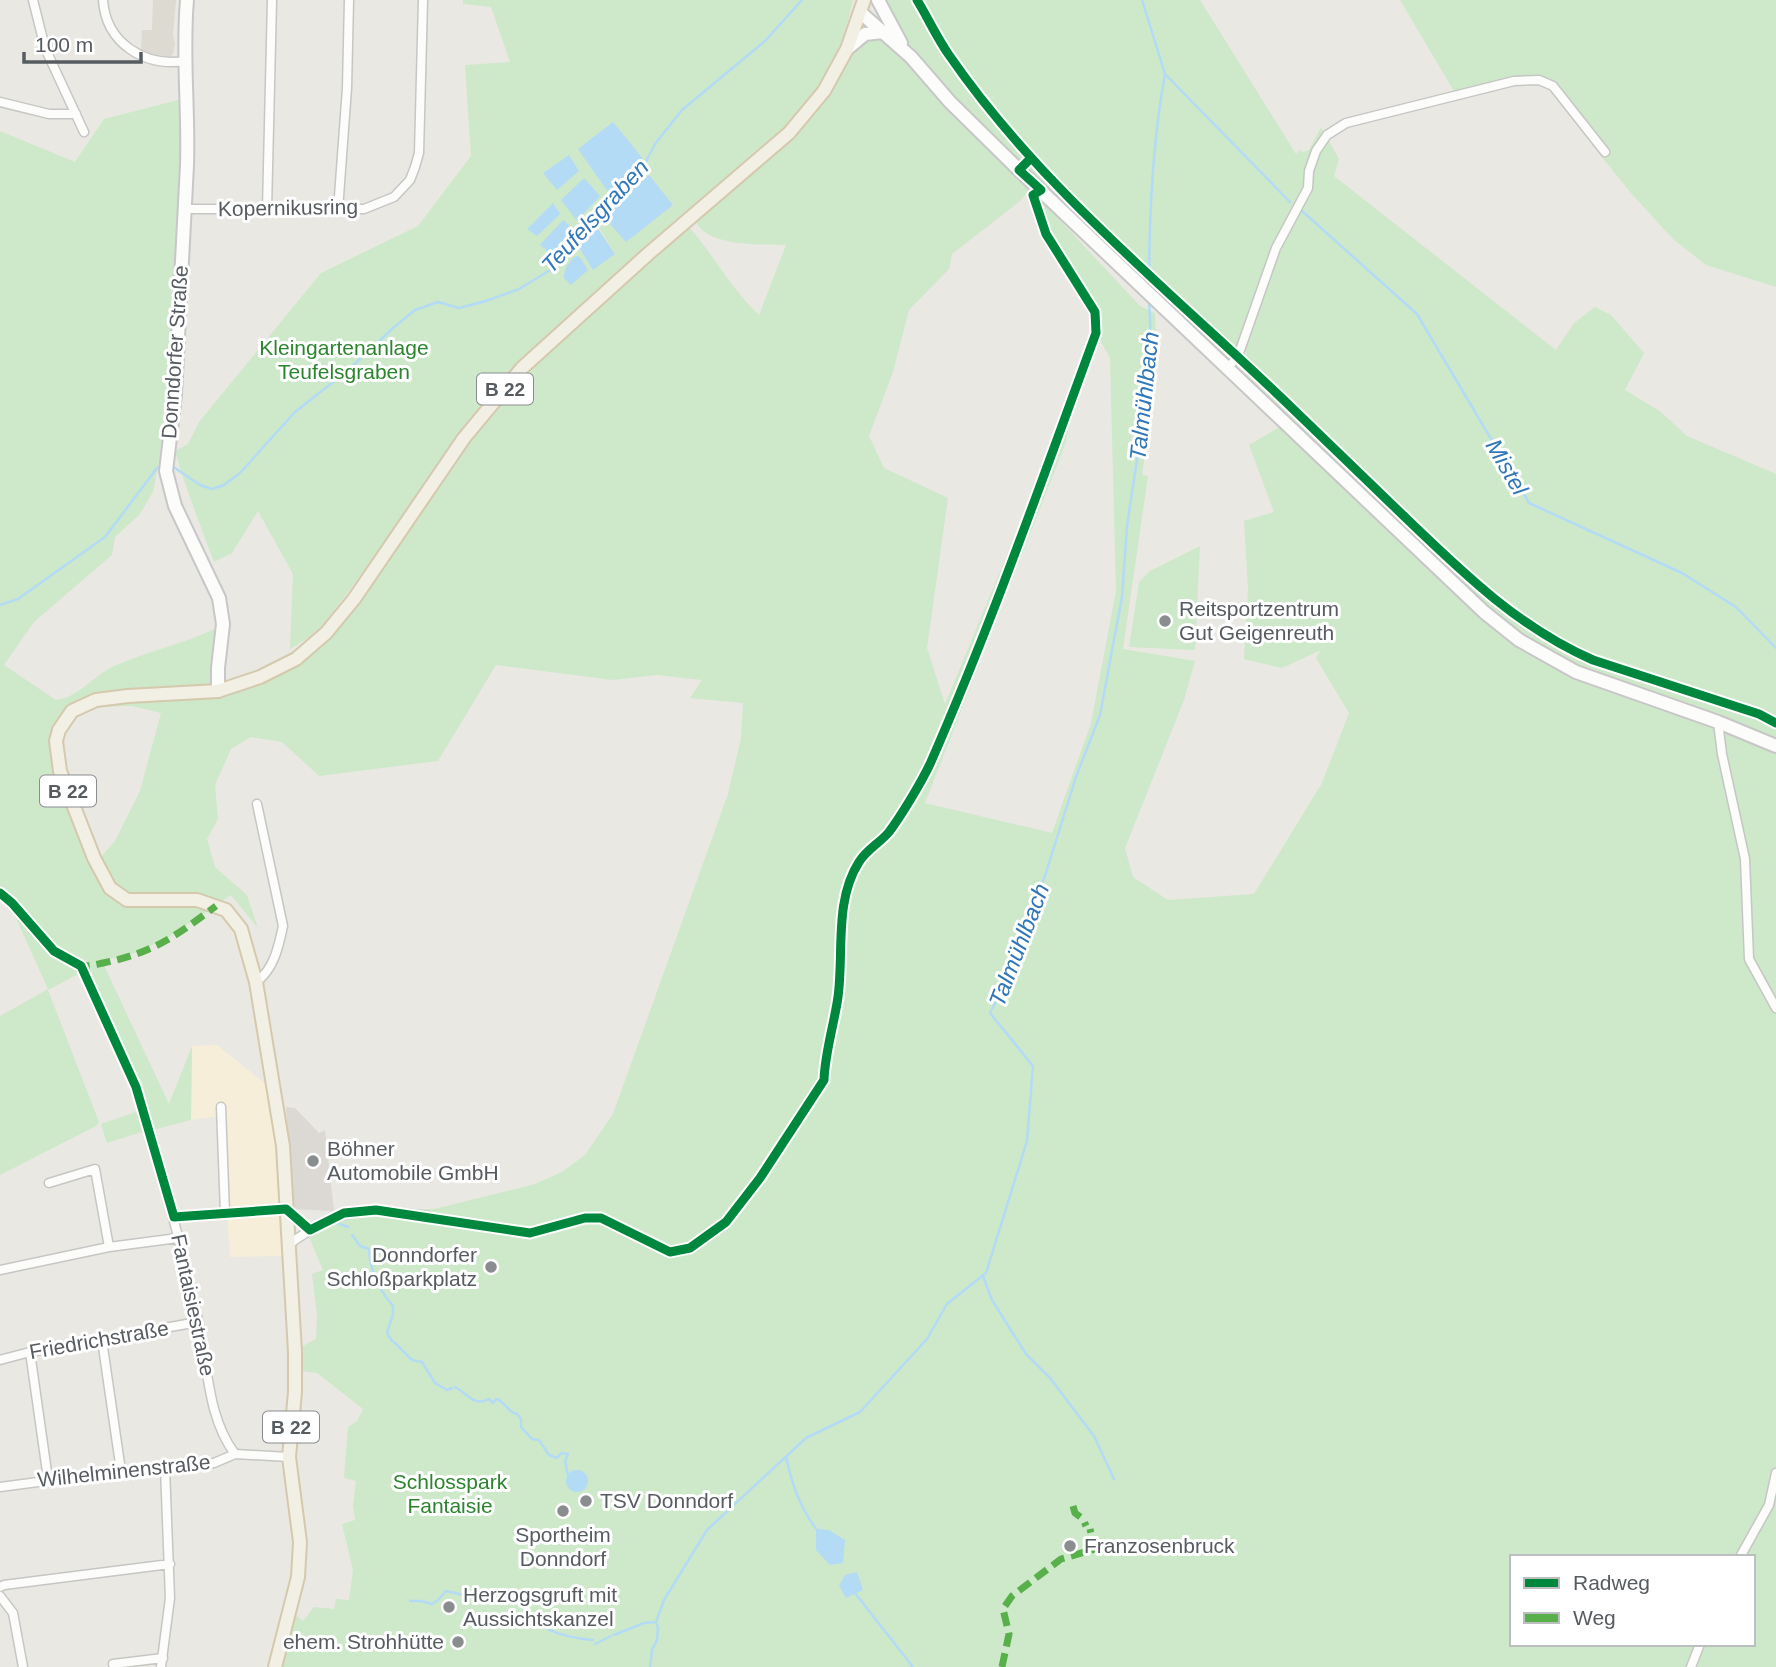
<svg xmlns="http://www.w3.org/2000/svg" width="1776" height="1667" viewBox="0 0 1776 1667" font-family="Helvetica,sans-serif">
<rect width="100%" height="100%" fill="#eae8e2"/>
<path fill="#f6eed9" d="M217,1045L273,1090L281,1147L284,1256L230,1257L221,1116L191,1120L192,1046Z"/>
<path fill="#dcd9d4" d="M286,1107L295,1108L319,1133L325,1130L334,1211L293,1209Z"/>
<path fill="#dcdad1" d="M153,0H176L173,35L175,43L173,54L168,59L141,51L142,30H152Z"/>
<path fill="#cee8ca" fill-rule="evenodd" d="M463,0H853C847,26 839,51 827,75C798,128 737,169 691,207C660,233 631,261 601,289C573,313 544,337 520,365C448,445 392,537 325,622L314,634L290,649L293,574L258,511L232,553L214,562C200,525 186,489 175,451L188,444L199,422L321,273L418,226L471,156L465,65L510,62L491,7L463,4ZM597,227L599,228L615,254L579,247Z
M881,0H1200L1296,154L1300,150L1303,152L1309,150L1321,127L1339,159L1334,176L1556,350L1574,323L1595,307L1611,315L1644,353L1625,390L1661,412L1687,436L1776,474V1667H279L294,1614L303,1621L314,1607L334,1609L336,1599L349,1600L353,1570L342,1524L355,1520L353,1505L356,1481L344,1478L348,1427L357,1421L363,1409L317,1373L301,1371V1347L316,1339L317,1315L312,1274L323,1270L307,1232L354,1211L434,1209L535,1184L562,1172L585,1155L613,1114L728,794L741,738L743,703L690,698L702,680L657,675L613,680L496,665L438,761L319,776L282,742L251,737L231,749L215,785L218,819L207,839L215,867L247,895L258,928L231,895L167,938L135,953L102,961L169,1104L192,1046L191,1120L149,1131L138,1085L83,962L55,951L6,892L0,890V131L75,162L104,119L182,99L177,297L168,436L162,445L153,492L140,514L115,537L112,555L34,622L4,665L56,700C79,697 92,677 112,667C146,652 182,644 215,629L212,686L219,698L289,667L350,610L479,428L532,363L689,227C714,255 731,289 759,315L786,245C763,244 702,248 695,218L780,146L855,45L873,35L889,42L1029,190L1019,202L952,254L949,269L909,310L893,372L869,436L884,468L948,498L927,648L945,704L1074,393L1066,442L925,803L1052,833L1091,723L1116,591L1110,358L1096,333L1095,312L1067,271L1042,214L1044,203L1140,306L1155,313L1157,376L1142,475L1148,476L1123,649L1195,661L1184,700L1125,848L1133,877L1168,900L1254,894L1322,783L1349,713L1316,658L1321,650L1282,668L1244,659L1248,589L1244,521L1274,512L1249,445L1288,422L1246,375V345L1220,359C1159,300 1098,240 1037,181C980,126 917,71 881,0ZM132,706L161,713L140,791L115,841L94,865L52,742L72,707ZM1512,1557H1753V1644H1512Z
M1400,0H1776V287L1706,265L1673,239L1631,193L1597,151L1596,138L1553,85L1540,79L1455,93Z
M1200,546L1195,650L1129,647L1139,582L1150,571Z
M11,907L52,954L77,968L80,973L48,990L99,1122L96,1126L0,1175V1016L48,989Z
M139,1111L145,1131L107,1143L101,1124Z"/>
<path fill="#b3dbf6" d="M613,122L644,160L608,192L578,149Z
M569,155L579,171L557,190L543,173Z
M649,175L673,205L626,242L603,216Z
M584,178L600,196L577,221L561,200Z
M553,203L560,214L537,236L527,229Z
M563,220L572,228L552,256L540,245Z
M597,227L615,254L593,270L579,247Z
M576,256L580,257L588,270L571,285L564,278C563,271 570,259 576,256Z
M566 1481a11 11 0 1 1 22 0a11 11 0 1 1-22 0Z
M816,1529L829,1530L845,1540L843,1563L830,1565L816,1550Z
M857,1572L863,1590L846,1598L839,1586L845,1575Z"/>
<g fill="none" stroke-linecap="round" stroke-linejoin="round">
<path stroke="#b3dbf6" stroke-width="2.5" d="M1142,0L1165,74L1290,202
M1302,211L1417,314L1529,503L1682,573L1736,607L1776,648
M1149,287C1149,215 1152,145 1165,74
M172,466L200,485L212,489L224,485L240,473L295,412L346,372L393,328L415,310L438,302L459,308L486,301L519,289L552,269L577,238L593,212L643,167L655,144L682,110L765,41L802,0
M0,605L18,599L105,537L157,468L162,467
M337,1223L348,1227
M352,1235L360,1246L369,1249C370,1271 379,1290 393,1306V1314L387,1333L392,1341
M983,1276L992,1300L1026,1354L1050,1378L1094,1436L1114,1479
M394,1342L412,1360L422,1362L435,1383L447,1390L452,1388
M455,1387C467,1393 474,1407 489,1399L493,1403L496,1399C505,1401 507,1412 517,1414L521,1419V1427L532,1439L539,1440L549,1455L557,1458L561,1453L568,1454L565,1461L568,1475
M786,1457C792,1484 800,1508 817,1530
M855,1593L913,1667
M516,1600C538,1629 557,1637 593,1640
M410,1601H420
M421,1601L432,1604L437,1601L446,1591C469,1595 490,1606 514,1600
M614,1635L644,1623L656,1622
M595,1644L611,1636
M650,1667L652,1650L657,1640L658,1628L656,1622L664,1600L707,1530L806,1438L860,1412L927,1339L947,1304L986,1273L1027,1141L1033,1066L990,1013L1016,964L1034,902L1045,876L1076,777L1100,715L1122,597L1127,526L1152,360L1149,300"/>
<defs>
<path id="street" d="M33,0L45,48L84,132
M103,0C106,43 144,67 185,61
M0,102L49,114H76
M184,209H364L394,197L410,180L415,167L419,153L423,0
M267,209L272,0
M338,210L347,88L349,0
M1227,369L1238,356L1276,248L1308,188L1309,171L1316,151L1327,135L1346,123L1514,81L1539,80L1553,86L1605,152
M1718,722L1722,754L1745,859L1749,959L1776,1008
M256,982C274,970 279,945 283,926L257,804
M221,1107L225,1213
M143,1113C164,1181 183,1251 198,1321C208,1365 207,1417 235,1454
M49,1183L95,1169L109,1247
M174,1217L286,1209L310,1230
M288,1245C344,1205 363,1208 428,1216
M0,1270L109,1247L178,1238
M102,1340L121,1471
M30,1352L48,1479
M0,1360L30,1352L198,1322
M0,1487L121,1471L214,1463L235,1454L289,1457
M1740,1557L1769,1505L1776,1473
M0,1587L4,1585L170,1564
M0,1596L13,1613L23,1667
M113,1664L163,1658
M161,1667L170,1598L165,1468
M1691,1667L1700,1644"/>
<path id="secondary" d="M187,0C182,55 189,110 187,165L175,395L166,471L175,506L219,598L223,624L218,668V691
M878,0L901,43
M861,13L911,57L950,102L1019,170L1484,612L1519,640L1576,672L1718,722L1776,746
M847,49L865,34L883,32"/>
<path id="primary" d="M275,1667L298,1577L300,1542L289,1457L295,1392V1352L283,1146L256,982L241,929L226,910L197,900H127L110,888L94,858L60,771L56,741L59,730L72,711L96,700L128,696L218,691L260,677L296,659L326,633L354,599L464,438L522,368L648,254L789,133L824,91L847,49L864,0"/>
</defs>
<use href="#street" stroke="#c6c6c4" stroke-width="11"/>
<use href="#secondary" stroke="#c7c7c7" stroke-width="16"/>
<use href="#primary" stroke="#d5c9ad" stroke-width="16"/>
<use href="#street" stroke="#fcfcfb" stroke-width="8"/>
<use href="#secondary" stroke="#fcfcfb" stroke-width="12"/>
<use href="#primary" stroke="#f2efe5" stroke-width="12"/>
<path stroke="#58b04a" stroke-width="7" stroke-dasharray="14 7" stroke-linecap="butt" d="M76,963C85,968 94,965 103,963C153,953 176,936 216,906
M1073,1506L1075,1513L1083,1519L1086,1526
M1002,1667L1009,1634L1003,1609L1012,1596L1061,1559L1095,1549L1090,1529"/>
<defs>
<path id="cycleway" d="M917,0C928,18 937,38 949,55C1042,190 1174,294 1291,407C1330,445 1370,483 1409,521C1464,574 1521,629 1593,660L1759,714L1776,723
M0,893L12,903L54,951L81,966L136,1087L174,1217L286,1209L310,1230L344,1213L376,1210L530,1233L585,1218H601L670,1252L690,1248L726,1222L760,1178L824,1080C825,1052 834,1025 838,997C844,953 834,901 859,862C867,849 880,843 889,832C901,816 921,783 930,764C992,623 1043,477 1096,333L1095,312L1046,234L1033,195L1041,190L1019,170L1031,158"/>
</defs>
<use href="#cycleway" stroke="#fff" stroke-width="13"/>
<use href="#cycleway" stroke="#00873e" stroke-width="9"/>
</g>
<g fill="#8a8d8e" stroke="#fff" stroke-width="2.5">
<circle cx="1165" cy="621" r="7"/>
<circle cx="313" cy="1161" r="7"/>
<circle cx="491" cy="1267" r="7"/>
<circle cx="586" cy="1501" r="7"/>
<circle cx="563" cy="1511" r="7"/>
<circle cx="1070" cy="1546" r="7"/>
<circle cx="449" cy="1607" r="7"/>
<circle cx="458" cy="1642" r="7"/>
</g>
<g text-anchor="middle" stroke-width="6" stroke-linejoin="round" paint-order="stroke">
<g fill="#fff" stroke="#898d90" stroke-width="2">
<rect x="477" y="373.5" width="56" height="31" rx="5"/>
<rect x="40" y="775.5" width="56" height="31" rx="5"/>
<rect x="263" y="1411.5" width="56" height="31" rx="5"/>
</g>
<g font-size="19" font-weight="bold" fill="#575c61">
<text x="505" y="396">B 22</text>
<text x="68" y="798">B 22</text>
<text x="291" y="1434">B 22</text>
</g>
<g font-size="21" fill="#575c61" stroke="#fff">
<text transform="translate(288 208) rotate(-1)" y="7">Kopernikusring</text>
<text transform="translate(175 352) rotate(-86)" y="7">Donndorfer Straße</text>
<text transform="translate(193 1305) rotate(78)" y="7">Fantaisiestraße</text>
<text transform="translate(99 1340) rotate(-10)" y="7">Friedrichstraße</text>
<text transform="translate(124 1471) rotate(-6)" y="7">Wilhelminenstraße</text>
</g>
<g font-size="21" fill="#2c852e" stroke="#fff">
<text x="344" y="355">Kleingartenanlage<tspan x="344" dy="24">Teufelsgraben</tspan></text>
<text x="450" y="1489">Schlosspark<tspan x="450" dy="24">Fantaisie</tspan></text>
</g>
<g font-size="21" fill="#575c61" stroke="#fff" text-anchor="start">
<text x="1179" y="616">Reitsportzentrum<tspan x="1179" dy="24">Gut Geigenreuth</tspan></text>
<text x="327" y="1156">Böhner<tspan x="327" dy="24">Automobile GmbH</tspan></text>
<text x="477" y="1262" text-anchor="end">Donndorfer<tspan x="477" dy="24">Schloßparkplatz</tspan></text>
<text x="600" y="1508">TSV Donndorf</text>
<text x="563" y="1542" text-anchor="middle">Sportheim<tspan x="563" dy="24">Donndorf</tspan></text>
<text x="1084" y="1553">Franzosenbruck</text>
<text x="463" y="1602">Herzogsgruft mit<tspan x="463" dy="24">Aussichtskanzel</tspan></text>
<text x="444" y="1649" text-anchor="end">ehem. Strohhütte</text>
</g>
<g font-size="23" font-style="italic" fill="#3077ba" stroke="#fff">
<text transform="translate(595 216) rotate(-47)" y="8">Teufelsgraben</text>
<text transform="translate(1144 396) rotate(-84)" y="8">Talmühlbach</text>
<text transform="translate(1507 467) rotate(60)" y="8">Mistel</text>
<text transform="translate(1019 945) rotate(-69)" y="8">Talmühlbach</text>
</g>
</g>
<rect x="1510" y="1555" width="245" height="91" fill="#ffffff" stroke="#bcbec0" stroke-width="2"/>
<rect x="1524" y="1578" width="35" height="10" fill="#00873e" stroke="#bcbec0" stroke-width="2"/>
<text x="1573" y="1590" font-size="21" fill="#575c61">Radweg</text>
<rect x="1524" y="1613" width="35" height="10" fill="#58b04a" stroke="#bcbec0" stroke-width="2"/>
<text x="1573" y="1625" font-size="21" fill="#575c61">Weg</text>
<path d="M24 52v10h117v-10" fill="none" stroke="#575c61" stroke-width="3.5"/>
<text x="35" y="52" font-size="21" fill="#575c61" stroke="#ffffff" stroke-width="5" paint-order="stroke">100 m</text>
</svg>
